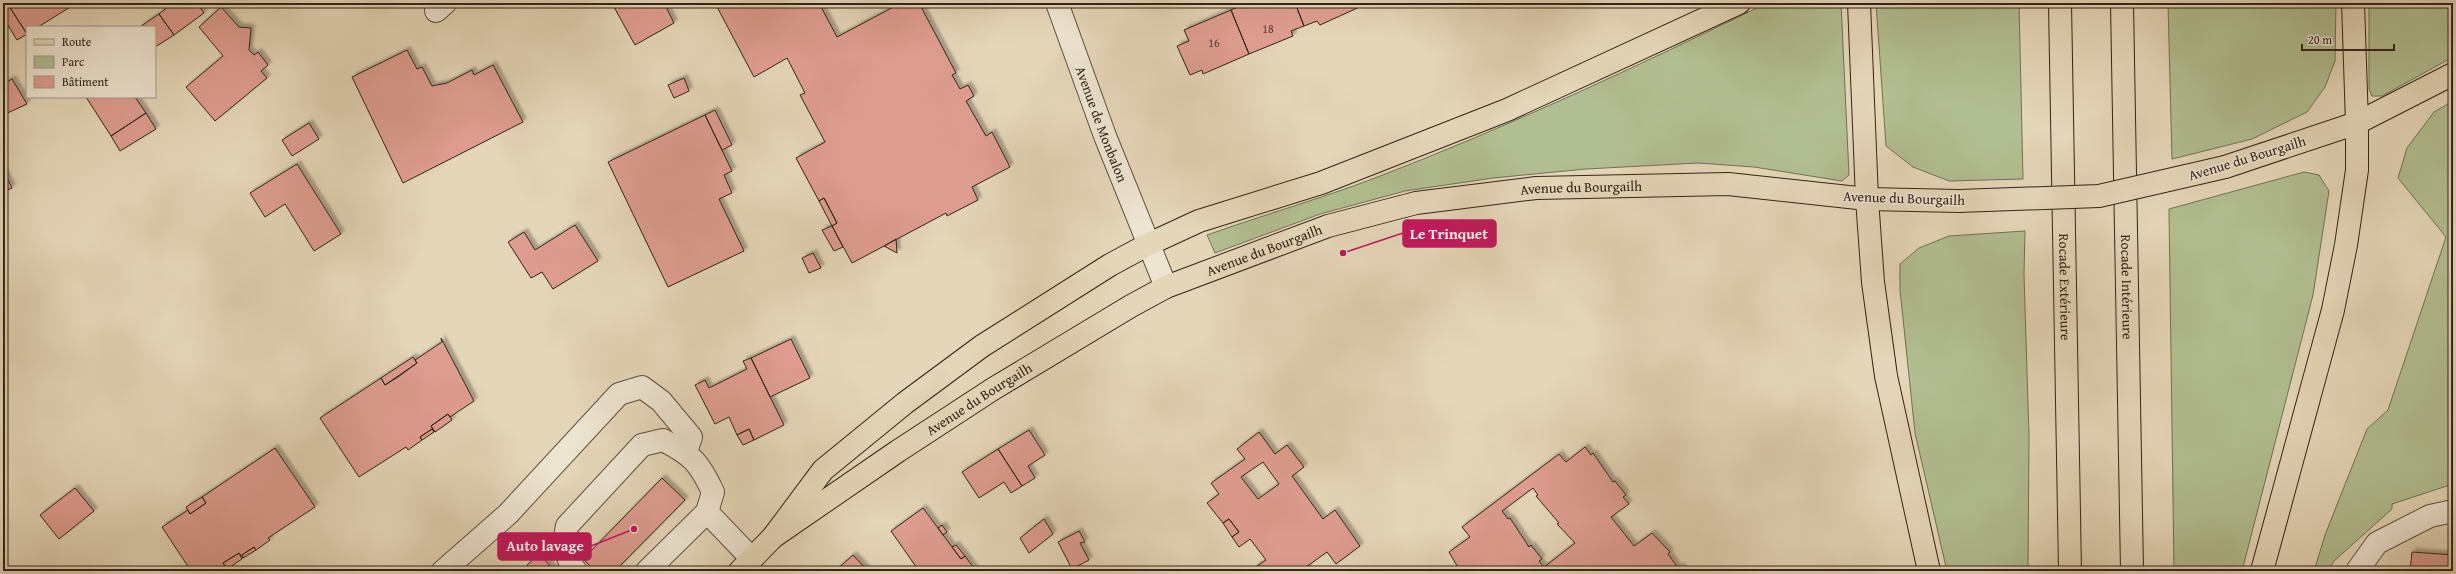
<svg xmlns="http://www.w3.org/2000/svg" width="2456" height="574" viewBox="0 0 2456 574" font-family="'Gentium Book Plus',serif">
<defs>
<filter id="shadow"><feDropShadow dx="3.5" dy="-3.5" stdDeviation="1" flood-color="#0004"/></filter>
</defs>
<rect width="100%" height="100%" fill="#e4d6b8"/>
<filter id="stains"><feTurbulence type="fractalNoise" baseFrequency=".005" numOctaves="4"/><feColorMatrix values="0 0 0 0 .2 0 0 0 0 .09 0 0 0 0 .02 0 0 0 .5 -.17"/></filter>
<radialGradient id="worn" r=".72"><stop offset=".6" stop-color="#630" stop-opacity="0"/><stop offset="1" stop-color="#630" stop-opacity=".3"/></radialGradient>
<path fill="#b1be91" stroke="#717154" d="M1767,3H1841L1849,175L1842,181L1754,167L1698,163L1586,169L1493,178L1405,191L1320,214L1215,253L1207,235C1263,215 1320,199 1375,178C1508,127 1638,66 1767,3Z
M1876,3H2019L2023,179L1949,181L1913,167L1886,146Z
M2168,3H2336L2335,61L2325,87L2307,112L2252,139L2172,159Z
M2369,3H2453V57L2382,96H2372L2369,89Z
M2453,101V484L2392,504V509L2334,561L2328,571H2314L2325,535L2367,429L2388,410L2446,237L2398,178L2407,148L2434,112Z
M2304,172L2319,175L2329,191L2313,295L2242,571H2174L2169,209Z
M2025,231L2024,274L2029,436L2028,571H1947L1915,433L1900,290V264L1919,248L1949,236Z"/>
<path fill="#de9d90" stroke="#312418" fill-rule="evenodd" filter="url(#shadow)" d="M3,3H7L27,34L17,40L3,17Z
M7,3H75V4L38,27H27V34Z
M173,3H197L204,13L174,35L159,14Z
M270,3H281L273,8Z
M620,3H664L674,23L635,45L614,7Z
M715,3H819L837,37L901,3H919L956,73L952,75L960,89L968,85L974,96L966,101L986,136L992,132L1010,167L972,187L978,200L947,216L946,213L852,263L832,226L837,223L824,198L819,201L796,158L825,142L800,95L805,93L787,58L754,77Z
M1247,3H1295L1304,26L1291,31L1293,36L1249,54L1231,10Z
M1295,3H1363L1364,5L1320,25L1317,21L1304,26Z
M221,7L239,27L251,28L249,50L254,55L258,52L268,65L261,71L267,78L215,121L186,87L223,56L199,27Z
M1231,10L1249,54L1203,74L1202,70L1190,75L1177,46L1189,41L1184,30Z
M159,14L174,35L155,47V27L141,26Z
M407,50L417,69L422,67L432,86L447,83L472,70L474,75L493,65L523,122L403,183L352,77Z
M684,78L689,91L674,98L668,85Z
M12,79L27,104L3,115V84Z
M86,97H135L146,113L111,136Z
M715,110L732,145L722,150L705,115Z
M146,113L156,129L120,151L111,136Z
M705,115L732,171L724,175L732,193L719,199L744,251L668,287L608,162Z
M309,123L319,139L292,156L282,140Z
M297,164L341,234L314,251L285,204L265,217L250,193Z
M3,170L12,188L3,192Z
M824,198L837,223L832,226L819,201Z
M575,225L598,261L553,289L542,272L531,278L508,242L524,232L535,250Z
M832,226L843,247L834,251L822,230Z
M896,239L897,253L884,246Z
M813,253L821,268L809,273L802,258Z
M441,338L474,401L450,417L448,414L431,426L435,432L432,429L420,437L422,440L408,450L406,447L359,477L320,418L381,378L385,385L398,377L417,363L415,360L442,342Z
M791,339L810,378L770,397L751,358Z
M413,357L417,363L385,385L381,378Z
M751,358L784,425L754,440L749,429L737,435L729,417L715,424L695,385L705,380L709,388L747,369L743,361Z
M448,414L452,420L435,432L431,426Z
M432,429L434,432L422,440L420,437Z
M749,429L754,440L743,445L737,435Z
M1029,430L1045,455L1028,466L1035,478L1022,486L998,449Z
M1259,432L1275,454L1287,445L1304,467L1292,476L1323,519L1335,510L1360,546L1336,564L1327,552L1306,567L1309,571H1256L1254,568L1266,560L1250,539L1239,547L1232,537L1239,532L1229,519L1223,523L1207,503L1219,494L1211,483L1245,459L1237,449ZM1263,462L1279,484L1258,499L1241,477Z
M1585,447L1591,455L1593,453L1613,482L1615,481L1626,495L1623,497L1629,504L1611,517L1634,546L1652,533L1670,552L1668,554L1678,568L1680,566L1684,571H1460L1449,552L1470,537L1462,527L1559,454L1566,462ZM1533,488L1538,495L1536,496L1559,523L1557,524L1575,543L1544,567L1539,561L1542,559L1531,545L1529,547L1510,518L1508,519L1502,511Z
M275,448L315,507L268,538L270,540L256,550L254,547L242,555L243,558L239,553L223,563L225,566L217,571H191L162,527L188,510L190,514L206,503L202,497Z
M998,449L1022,486L1011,493L1004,482L979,498L962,472Z
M662,478L685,500L615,571H595L583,559Z
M75,488L94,511L59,539L40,515Z
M202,497L206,503L190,514L186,507Z
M923,508L961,559L965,556L976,571H919L891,531Z
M1044,519L1053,534L1029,553L1020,538Z
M1229,519L1239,532L1232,537L1223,523Z
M942,525L947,532L943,535L938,528Z
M1079,531L1085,542L1080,543L1089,560L1072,569L1058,542Z
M956,545L965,556L961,559L952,547Z
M254,547L256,550L243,558L242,555Z
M2412,552L2453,555V571H2410Z
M239,553L242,559L227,569L223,563Z
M539,554L555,571H533L527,565Z
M853,555L868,571H835Z"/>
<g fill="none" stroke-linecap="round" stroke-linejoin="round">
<defs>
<g id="minor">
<path id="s1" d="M1057,3L1105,136L1166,287"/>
<path d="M436,11L445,3"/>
<path d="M707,512L752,559"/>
<path d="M443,571L508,514L619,394L642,387L661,401L691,437L686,452"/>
<path d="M576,571C565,558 563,542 567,526L642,445L663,440C692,455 699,462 713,492L707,512L647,571"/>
<path d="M2357,571L2377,543L2430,516L2453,511"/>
</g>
<g id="major">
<path d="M1859,3L1867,199"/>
<path d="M2353,3L2357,123"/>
<path d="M2225,167L2357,123L2453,74"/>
<path id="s2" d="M773,537L898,451L993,389L1131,306L1166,287L1328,226L1416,203L1536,188L1728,184L1867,199L1959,201"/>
<path d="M740,571L773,537L823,470L905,403L982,346L1110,265L1147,245L1199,221L1321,183L1507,110L1739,3"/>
</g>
<g id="highway">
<path id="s3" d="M2060,3L2070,571"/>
<path id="s4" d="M2122,3L2132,571"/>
<path d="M1867,199L1873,282L1886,376L1929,571"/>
<path d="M2262,571L2333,310L2346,245L2357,170V123"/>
</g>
</defs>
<use href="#minor" stroke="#5e5040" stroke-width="24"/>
<use href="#major" stroke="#312418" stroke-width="24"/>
<use href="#highway" stroke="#312418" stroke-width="24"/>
<use href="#minor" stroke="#ede4d1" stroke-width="22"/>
<use href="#major" stroke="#e4d6b8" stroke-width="22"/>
<use href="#highway" stroke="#e4d6b8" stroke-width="22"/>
<defs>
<path id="major-bridge" d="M1959,201L2099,196L2225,167"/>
</defs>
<use href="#major-bridge" stroke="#312418" stroke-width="24" stroke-linecap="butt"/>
<use href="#major-bridge" stroke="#e4d6b8" stroke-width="22"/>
</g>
<g text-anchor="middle" stroke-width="3" stroke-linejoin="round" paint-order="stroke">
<g font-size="12" fill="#5c4236">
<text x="1268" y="33">18</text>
<text x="1214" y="47">16</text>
</g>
<g font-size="14" fill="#312418" stroke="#ede4d1">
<text dy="5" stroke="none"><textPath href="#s1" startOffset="129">Avenue de Monbalon</textPath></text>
<text transform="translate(2247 158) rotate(-17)" y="5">Avenue du Bourgailh</text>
<text dy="5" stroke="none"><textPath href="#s2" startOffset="896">Avenue du Bourgailh</textPath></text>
<text transform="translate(1904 198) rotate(2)" y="5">Avenue du Bourgailh</text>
<text dy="5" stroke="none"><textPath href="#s2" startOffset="571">Avenue du Bourgailh</textPath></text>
<text dy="5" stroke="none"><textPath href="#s3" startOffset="284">Rocade Extérieure</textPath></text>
<text dy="5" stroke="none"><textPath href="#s4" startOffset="284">Rocade Intérieure</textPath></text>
<text dy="5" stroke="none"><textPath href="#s2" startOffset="248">Avenue du Bourgailh</textPath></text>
</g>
</g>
<path fill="none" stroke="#c2185b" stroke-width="1.5" d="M1343 253L1403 233M634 529L591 546"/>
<g fill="#c2185b" stroke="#ede4d1" stroke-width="1.5">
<circle cx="1343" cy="253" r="4"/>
<circle cx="634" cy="529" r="4"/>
</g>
<g fill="#c2185b" stroke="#c2185b" stroke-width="1.5">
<rect x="1403" y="220" width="93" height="27" rx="4"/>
<rect x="498" y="533" width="93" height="27" rx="4"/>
</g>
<g font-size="15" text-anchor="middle" font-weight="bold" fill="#fff">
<text x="1449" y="239">Le Trinquet</text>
<text x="545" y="551">Auto lavage</text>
</g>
<rect width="2456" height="574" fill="none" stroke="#e4d6b8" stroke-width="16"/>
<rect x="4" y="4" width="2448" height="566" fill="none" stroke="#312418" stroke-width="2"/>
<rect x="8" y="8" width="2440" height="558" fill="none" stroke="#312418"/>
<rect x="26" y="26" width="130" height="72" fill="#ede4d1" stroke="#a29787"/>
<rect x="34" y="39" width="20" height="6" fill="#e4d6b8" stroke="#a29787"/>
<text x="62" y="46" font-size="12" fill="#312418">Route</text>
<rect x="34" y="56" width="20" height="12" fill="#b1be91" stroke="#a29787"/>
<text x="62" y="66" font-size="12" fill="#312418">Parc</text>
<rect x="34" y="76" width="20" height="12" fill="#de9d90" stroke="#a29787"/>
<text x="62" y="86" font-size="12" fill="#312418">Bâtiment</text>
<path d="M2302 44v6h92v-6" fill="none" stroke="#312418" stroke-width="2"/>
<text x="2308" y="44" font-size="12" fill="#312418" stroke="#ede4d1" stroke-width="3" paint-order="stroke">20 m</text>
<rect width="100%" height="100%" filter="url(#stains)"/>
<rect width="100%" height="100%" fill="url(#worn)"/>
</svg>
